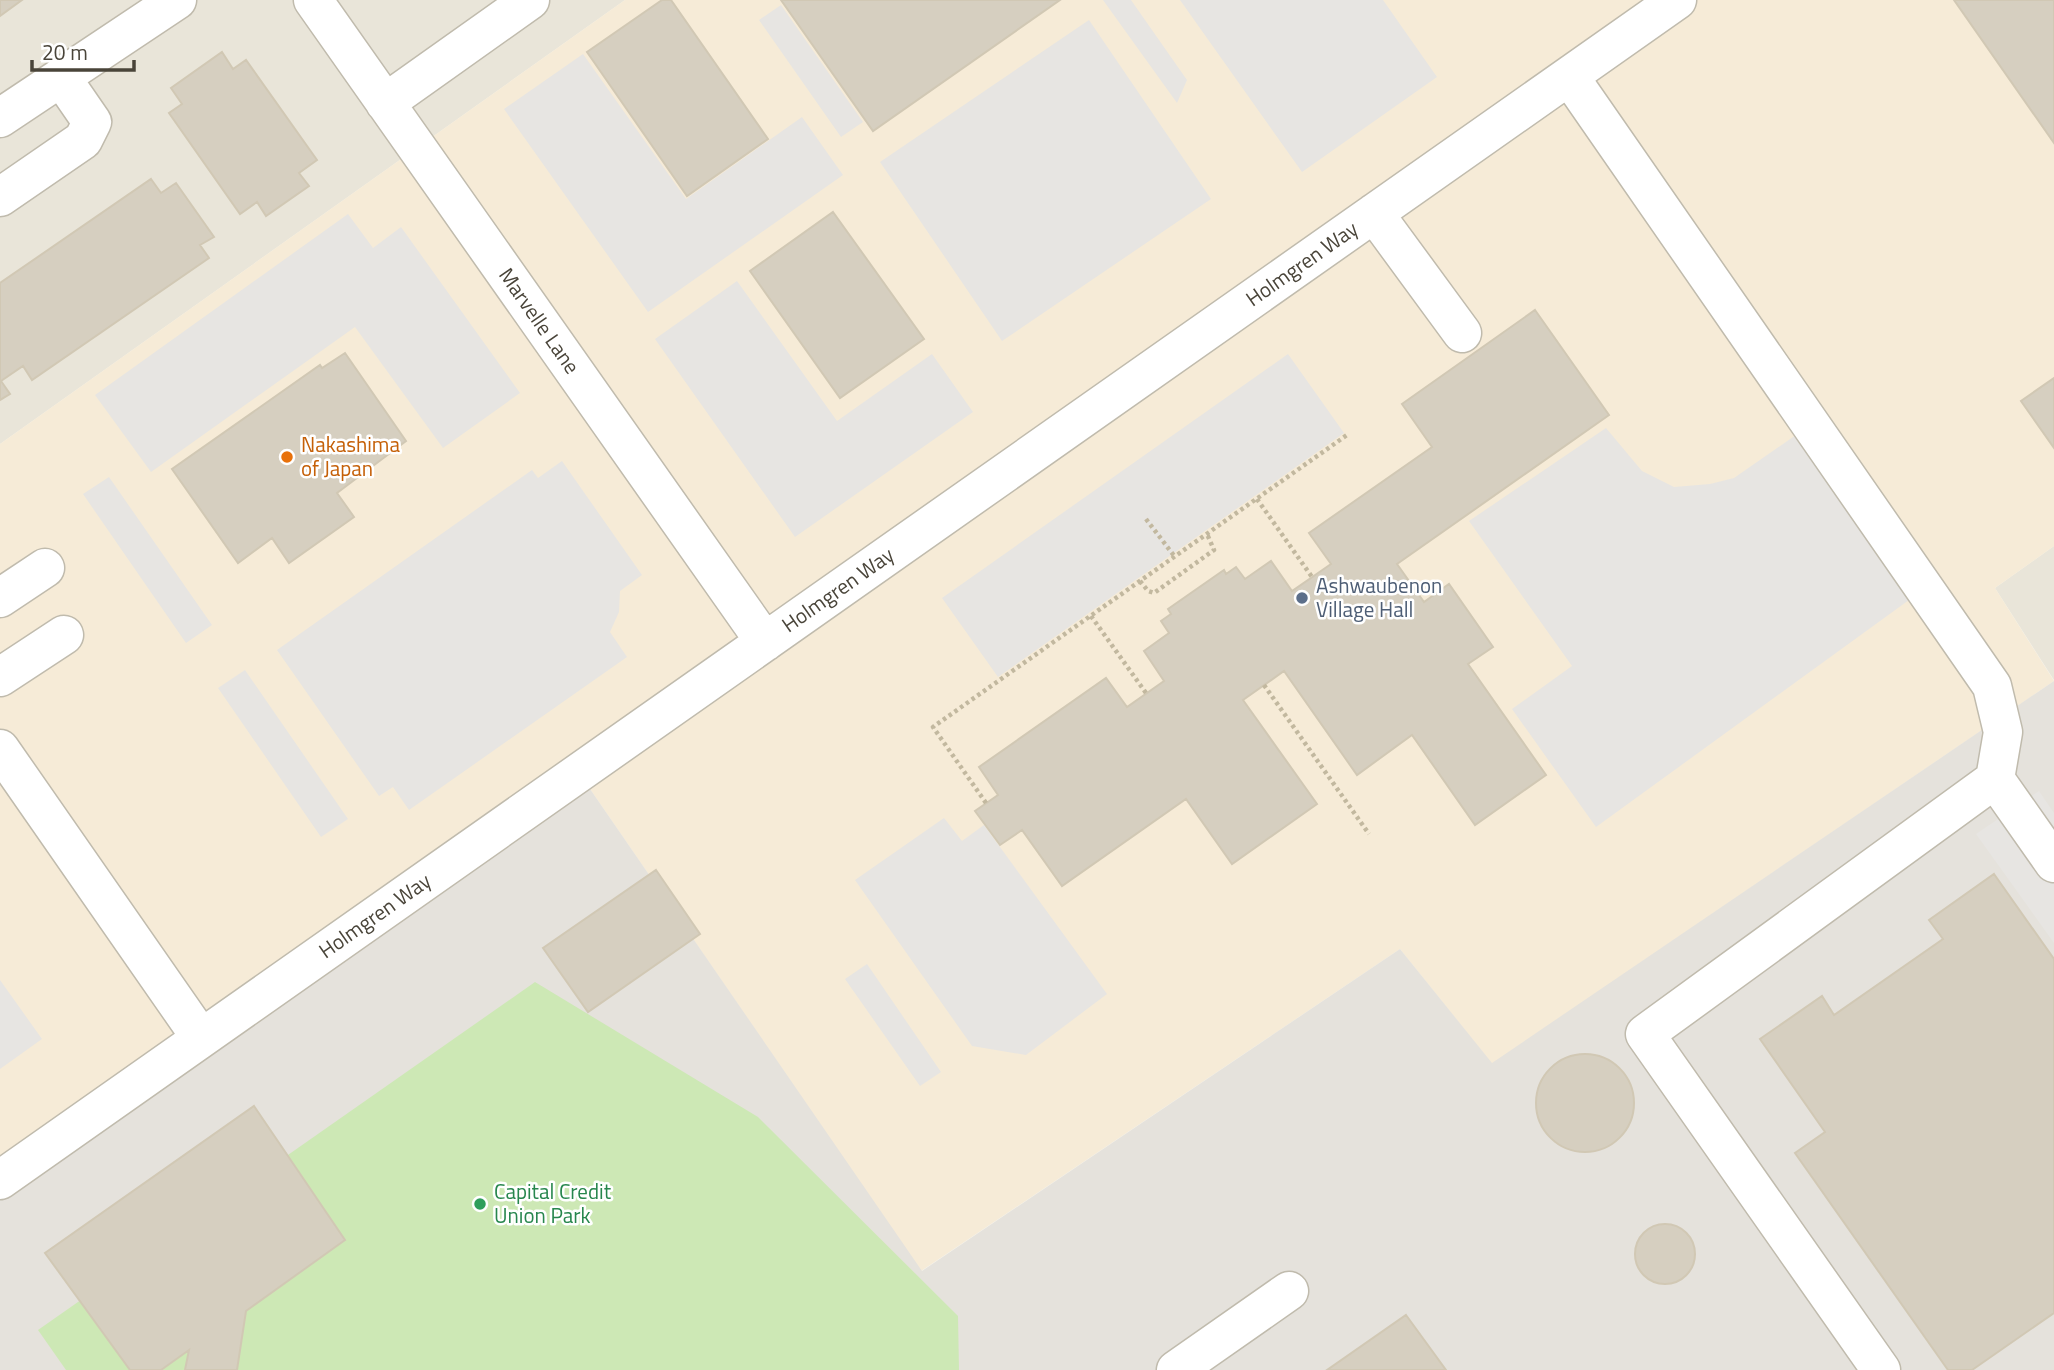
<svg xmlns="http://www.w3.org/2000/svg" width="2054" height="1370" viewBox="0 0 2054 1370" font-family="'Titillium Web',sans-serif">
<rect width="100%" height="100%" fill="#f5f3eb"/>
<path fill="#e9e5d9" d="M0,0H625L0,444Z
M2054,546V680L1995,588Z"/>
<path fill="#f6ebd7" d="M625,0H2054V546L1995,588L2054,681L1492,1064L1400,949L921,1271L579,773L0,1180V444Z"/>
<path fill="#e5e2dc" d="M2054,681V1370H0V1180L579,773L922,1271L1400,949L1492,1063Z"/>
<path fill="#cde8b5" d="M535,982L758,1117L958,1316L959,1370H66L38,1330Z"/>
<path fill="#e7e5e2" d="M1103,0H1131L1187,80L1177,103Z
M1180,0H1383L1437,77L1302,172Z
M781,5L863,122L841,137L759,20Z
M1089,20L1211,199L1002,341L880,162Z
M583,54L686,199L802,117L843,175L648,312L504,109Z
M348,214L373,248L401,227L520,393L443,448L355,327L151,472L95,395Z
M737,281L837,421L932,354L973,412L795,537L655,339Z
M1288,354L1344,433L998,677L942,598Z
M1606,428L1642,471L1674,487L1710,484L1734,478L1796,435L1909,600L1596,827L1512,709L1572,666L1469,521Z
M562,461L642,575L620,591L619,612L610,632L627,657L409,810L393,787L379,796L277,650L532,470L538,478Z
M109,477L212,625L186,643L83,494Z
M245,670L348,819L321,837L218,688Z
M2039,791L2054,813V943L1976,834Z
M944,818L962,841L984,825L1107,994L1026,1055L972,1046L855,880Z
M867,964L941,1072L920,1086L845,979Z
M0,980L42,1039L0,1069Z"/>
<path fill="#d6cfc0" stroke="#d1c8b4" stroke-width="2" d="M0,0H22L0,16Z
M662,0H671L768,139L687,196L587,52Z
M781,0H1060L873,131Z
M1954,0H2054V143Z
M222,52L233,69L246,60L317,160L299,173L309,186L266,216L257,202L240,214L169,113L182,104L171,88Z
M151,179L161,193L176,183L214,237L200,245L209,258L32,380L23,366L1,381L10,394L0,400V283Z
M833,212L924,339L840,398L750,271Z
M1535,310L1609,415L1397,564L1424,602L1449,584L1493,647L1468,664L1546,775L1475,825L1412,735L1357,775L1284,671L1243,700L1317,804L1232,864L1186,799L1062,886L1022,830L1000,845L975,811L998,795L979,767L1106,678L1127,707L1164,681L1144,651L1169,633L1161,621L1171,614L1168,609L1224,570L1226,574L1236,567L1245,579L1271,561L1292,591L1331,564L1309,533L1432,447L1402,404Z
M345,353L406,441L337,493L354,517L289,563L272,538L238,563L172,469L320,365L322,368Z
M2054,378V448L2021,401Z
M656,870L700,934L588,1012L543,948Z
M1994,874L2054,959V1313L1972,1370H1948L1795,1153L1825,1132L1760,1039L1822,996L1834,1015L1943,939L1929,920Z
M1536 1103a49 49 0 1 1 98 0a49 49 0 1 1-98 0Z
M254,1106L345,1240L246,1311L237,1370H185L189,1350L161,1370H130L45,1253Z
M1635 1254a30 30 0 1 1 60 0a30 30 0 1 1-60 0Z
M1406,1315L1446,1370H1327Z"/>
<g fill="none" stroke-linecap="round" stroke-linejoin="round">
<defs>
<path id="minor" d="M313,0L765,642
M1569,76L1992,686L2003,732L1995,779L2054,863
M385,103L530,0
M0,118L177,0
M0,197L83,140L92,122L61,77
M1374,213L1462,333
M0,598L45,568
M0,677L64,635
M0,749L201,1038
M0,1180L1677,0
M1176,1370L1289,1291
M1881,1370L1645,1034L1995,779"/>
</defs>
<use href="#minor" stroke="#c0bbad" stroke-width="41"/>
<path stroke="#c2b89f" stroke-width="4.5" stroke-dasharray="3.5 3.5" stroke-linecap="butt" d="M1257,499L1312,577
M1146,519L1175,557
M1140,581L1148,591L1154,593L1214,550L1207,534
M1091,616L1146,693
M1264,685L1369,834
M986,803L933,727L1347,435"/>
<use href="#minor" stroke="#fff" stroke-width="38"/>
</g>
<circle fill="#e8710a" stroke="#fff" stroke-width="2.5" cx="287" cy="457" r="7"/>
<circle fill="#5c6f8a" stroke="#fff" stroke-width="2.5" cx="1302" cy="598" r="7"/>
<circle fill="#2e9e5b" stroke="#fff" stroke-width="2.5" cx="480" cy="1204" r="7"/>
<g text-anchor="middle" stroke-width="5" stroke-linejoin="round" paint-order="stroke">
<g font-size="21" fill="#494439" stroke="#fff">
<text transform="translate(1302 264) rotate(-35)" y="7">Holmgren Way</text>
<text transform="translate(539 321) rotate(55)" y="7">Marvelle Lane</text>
<text transform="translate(838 590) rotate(-35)" y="7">Holmgren Way</text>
<text transform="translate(375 916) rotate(-35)" y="7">Holmgren Way</text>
</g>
<g font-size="21" fill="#c56008" stroke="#fff" text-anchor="start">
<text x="301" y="452">Nakashima<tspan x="301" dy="24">of Japan</tspan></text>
</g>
<g font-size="21" fill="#4e5e75" stroke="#fff" text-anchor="start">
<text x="1316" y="593">Ashwaubenon<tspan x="1316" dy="24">Village Hall</tspan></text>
</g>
<g font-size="21" fill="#27864d" stroke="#fff" text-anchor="start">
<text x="494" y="1199">Capital Credit<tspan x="494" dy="24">Union Park</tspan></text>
</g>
</g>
<path d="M32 60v10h102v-10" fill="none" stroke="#494439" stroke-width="3.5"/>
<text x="42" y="60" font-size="21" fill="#494439" stroke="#ffffff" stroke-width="5" paint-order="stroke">20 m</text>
</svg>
